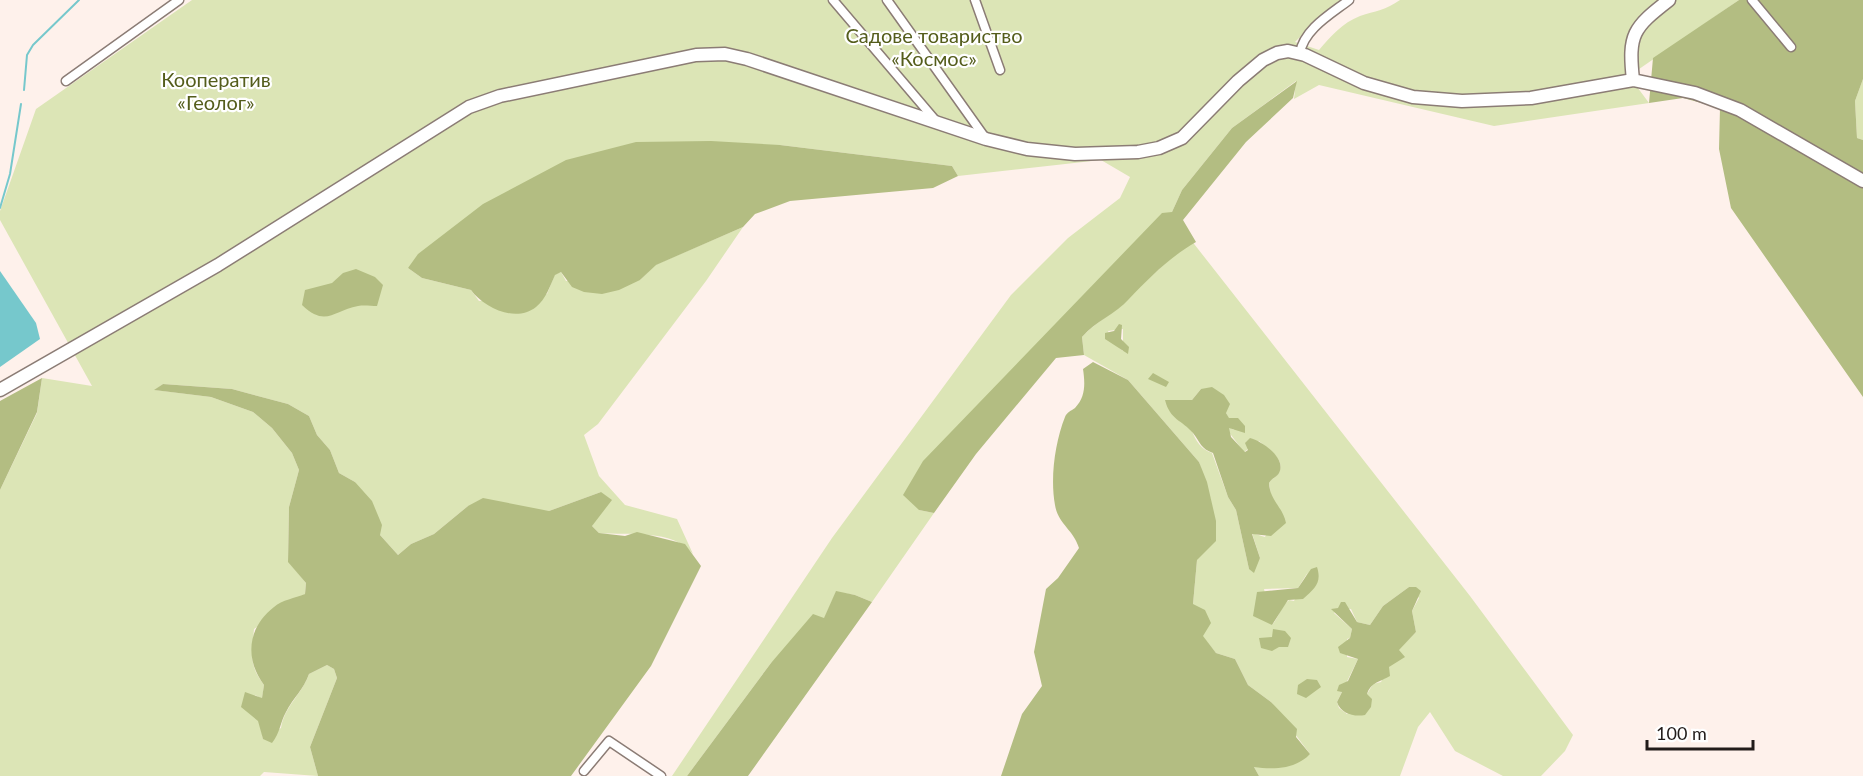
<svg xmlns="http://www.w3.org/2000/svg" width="1863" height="776" viewBox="0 0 1863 776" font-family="Lato,sans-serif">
<rect width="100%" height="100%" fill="#fef1eb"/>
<path fill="#dce5b6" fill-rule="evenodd" d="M192,0H1345L1316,21L1295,42L1319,50C1331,36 1342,23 1360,16C1375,11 1386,10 1400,0H1739L1629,76L1649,103L1494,126L1319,85L1294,99L1296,81L1232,128L1182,190L1172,212L919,510L934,513L872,602L855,595L836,592L824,619L771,663L687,776H672L832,538L1011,295L1068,238L1120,198L1130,177L1101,160L958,176L952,166L780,145L408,268L422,278L471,290L479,301L547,294L555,274L561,272L566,281L640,280L655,265L743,227L706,281L598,424L584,435L599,476L625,505L677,519L693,554C672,528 629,536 599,533L592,526L601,492L549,511L468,506L434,534L411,544L398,555L380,535L355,482L339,473L330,450L317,435L309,416L288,404L232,389L163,384L155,390L211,397L253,412L272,428L292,453L299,470L289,507L288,561L306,583L305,594L254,629C252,653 248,664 264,685L262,699L255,695L263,739L281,728C284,707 302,694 309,674L327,665L334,669L337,678L310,747L318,776L264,772L260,776H0V490L37,413L42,378L92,386L0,220V211L36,109Z
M1863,79V140L1857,138L1855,101Z
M1191,240L1470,596L1573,735L1565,751L1541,776H1503L1455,751L1430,712L1418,727L1400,776H1259L1254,767L1310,754L1271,702L1248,685L1235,659L1216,653L1202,636L1193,604L1197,560L1211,501L1199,462L1128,380L1084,355L1082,337C1098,319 1122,310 1136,290ZM1123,329V351L1112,342L1108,331ZM1201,389L1226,413L1234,430L1229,427L1228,431L1244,452L1259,441C1267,448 1286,460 1279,472C1277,477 1272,478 1269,483L1272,502L1279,508L1265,537L1252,533L1260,558L1249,569L1236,510L1228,497L1212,453C1191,446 1189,419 1185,400H1192ZM1308,572L1294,601L1289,600C1281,606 1279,617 1272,625L1264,589L1298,588ZM1409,587L1419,598L1412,611L1416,632L1398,650L1381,682L1373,684L1367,694L1347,714L1339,708L1337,702L1358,659L1347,657V639L1350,638L1352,629L1334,613L1338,608L1351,609L1357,622L1370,625L1383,606Z"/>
<path fill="#b3bd82" d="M1739,0H1863V79L1855,101L1857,138L1863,140V397L1731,208L1719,149L1720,108L1683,98L1649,103L1653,58Z
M1297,81L1293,98L1246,142L1183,220L1196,242C1170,257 1150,277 1129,299C1116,314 1095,321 1082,337L1084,355L1056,358L976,454L934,513L919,510L903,495L923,461L1162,213L1172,212L1182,190L1232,128Z
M711,141L780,145L952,166L958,176L933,188L790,201L755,214L743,227L656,265L640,280L619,290L602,294L584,292L572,287L561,272L555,275C550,286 546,299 536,307C516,323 484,308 471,290L422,278L408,268L418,254L483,204L566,160L636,142Z
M356,269L375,277L383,285L377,306C371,306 364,305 358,306C334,310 326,328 302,305L305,290L332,283L343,273Z
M1119,324L1122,325L1121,339L1129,347L1128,354L1105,339V333L1114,331Z
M1093,362L1128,380L1199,462L1207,482L1216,521V541L1197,560L1193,604L1205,610L1211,623L1203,636L1216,653L1235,659L1248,685L1271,702L1297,729L1296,737L1310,754C1296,769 1274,770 1254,767L1259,776H1001L1022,714L1042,686L1034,652L1046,589L1058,578L1079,548C1073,529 1058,524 1055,505C1050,478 1055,442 1065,417C1067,412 1071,411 1075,408C1086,397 1085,383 1083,369Z
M1153,373L1169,382L1166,387L1148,379Z
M42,378L37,412L0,490V401Z
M163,384L232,389L288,404L309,416L317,435L330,450L339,473L355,482L372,501L382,525L380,535L398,555L411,544L434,534L468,506L483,498L549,511L601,492L612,500L592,526L599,533L625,536L637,532L685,544L701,566L651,666L571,776H318L310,747L337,678L334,669L327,665L309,674C304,689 293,698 286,712C280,723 280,733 272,743L263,739L258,721L241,707L245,692L262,698L264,685C244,658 248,627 274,607C282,600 295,598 305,594L306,583L288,562L289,507L299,470L292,453L272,428L253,412L211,397L154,390Z
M1212,387L1224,395L1230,404L1226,413L1229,418H1238L1245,426V433L1229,428L1231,437L1245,452L1248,450L1245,443L1250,438C1262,441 1287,458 1279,473C1277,477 1272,478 1269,483C1270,501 1283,507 1286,523L1271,536L1252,534L1260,558L1254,573L1249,569L1236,510L1228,497L1213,453C1201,449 1200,442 1193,433C1182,420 1170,420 1165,400H1192L1201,389Z
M1317,567C1322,583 1315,588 1303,599L1288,600L1272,625L1253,616L1257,592L1298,588L1311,569Z
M1409,587H1416L1421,591L1412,611L1416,632L1399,650L1405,657L1389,667L1390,676C1380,682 1371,682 1367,694L1372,699L1371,707L1365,715C1354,717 1341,714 1337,702L1342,692L1337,691L1339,685L1348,681L1358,659L1340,653L1338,647L1350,638L1352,629L1331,609L1338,608L1341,602H1345L1357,622L1370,625L1383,606Z
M836,591L855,595L872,602L748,776H687L771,663L813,614L824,618Z
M1273,629L1285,631L1291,638L1288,647H1279L1272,651L1261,648L1259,638L1272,637Z
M1307,679L1317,680L1321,687L1306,698L1297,694L1298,685Z"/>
<path fill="#76c8cc" d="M0,271L36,323L40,339L0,367Z"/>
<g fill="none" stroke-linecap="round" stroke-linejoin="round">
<path stroke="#76c8cc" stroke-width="2" d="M24,90L27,55L33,45L79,0
M0,208L10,174L21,104"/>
<defs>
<path id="street" d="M833,0L936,121
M887,0L986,139
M975,0L1000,70
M1752,0L1791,47
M1300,53C1304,29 1331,14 1349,0
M66,81L179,0
M584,771L609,741L661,776"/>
<path id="secondary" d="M1633,80C1628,34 1633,28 1669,0
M0,390L218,265L469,107L500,96L696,55L725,54L747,59L986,139L1027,149L1075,154L1138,152L1159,148L1182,138L1238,81L1263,60L1277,53L1288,51L1305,55L1364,83L1413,97L1462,101L1531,98L1633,80L1695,93L1740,110L1863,181"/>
</defs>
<use href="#street" stroke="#8b7c75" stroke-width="11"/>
<use href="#secondary" stroke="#8b7c75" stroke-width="15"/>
<use href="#street" stroke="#fff" stroke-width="8"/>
<use href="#secondary" stroke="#fff" stroke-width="12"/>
</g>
<g text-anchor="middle" stroke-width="4.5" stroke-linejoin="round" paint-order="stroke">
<g font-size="20" fill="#545d1b" stroke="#fff">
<text x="934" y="43">Садове товариство<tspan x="934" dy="23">«Космос»</tspan></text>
<text x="216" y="87">Кооператив<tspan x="216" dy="23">«Геолог»</tspan></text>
</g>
</g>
<path d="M1647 740v9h106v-9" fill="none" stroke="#221c1a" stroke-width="3"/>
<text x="1656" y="740" font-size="18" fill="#221c1a" stroke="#ffffff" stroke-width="4.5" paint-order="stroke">100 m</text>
</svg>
